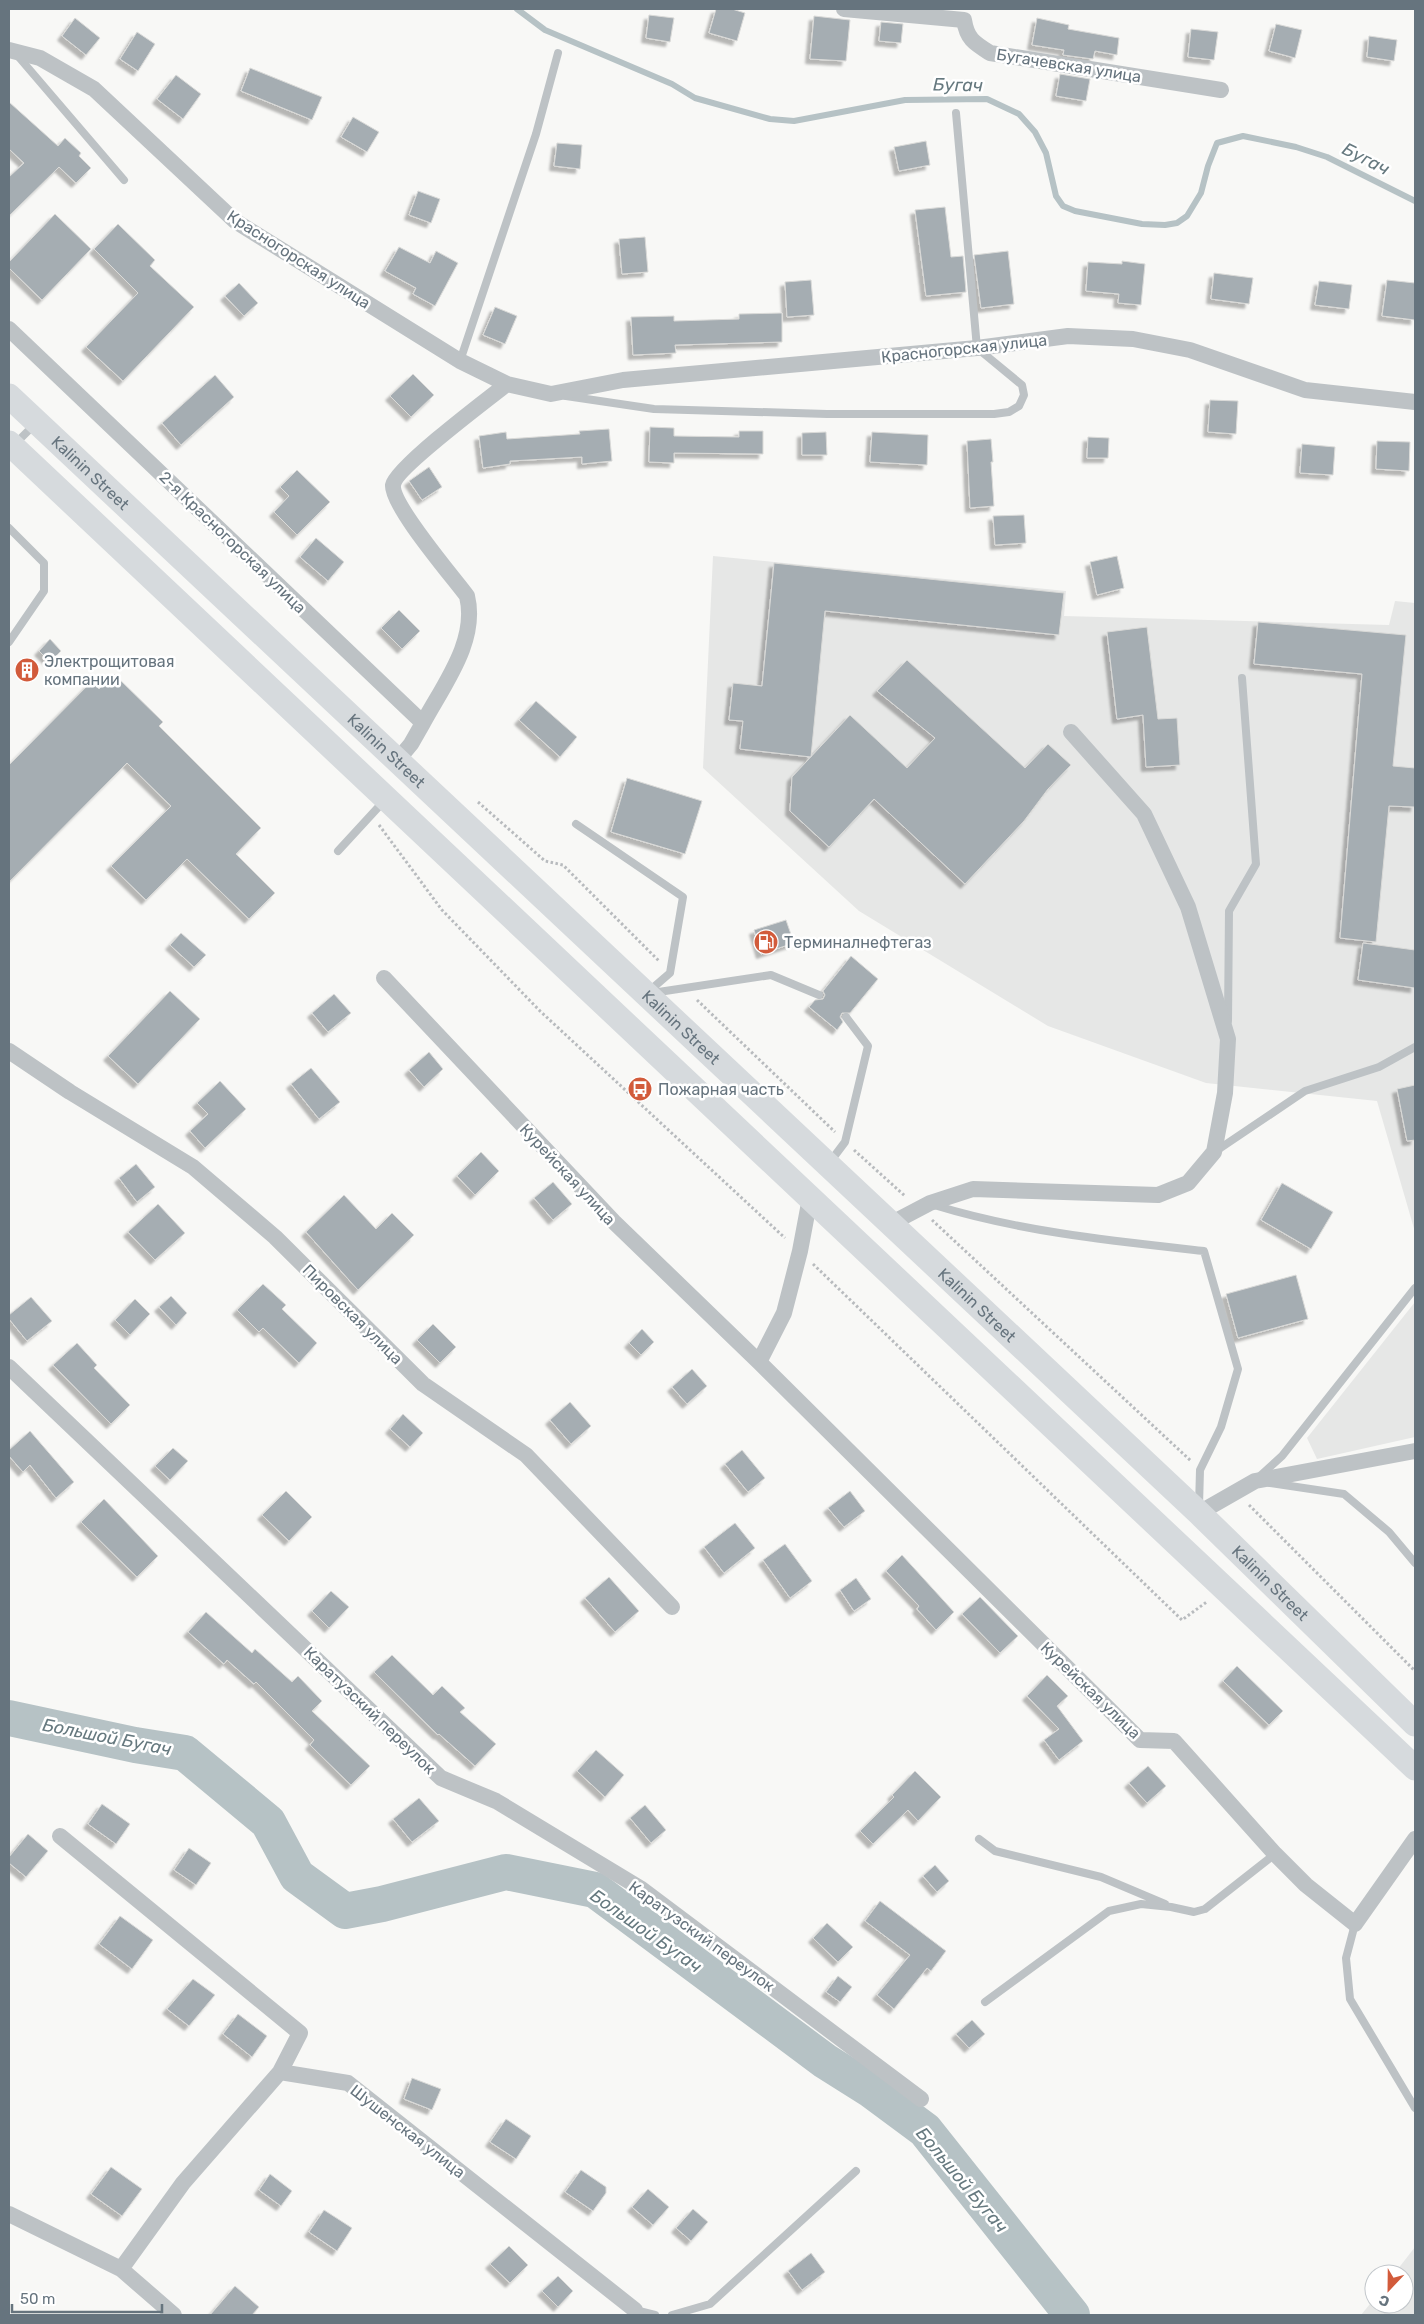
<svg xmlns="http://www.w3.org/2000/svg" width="1424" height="2324" viewBox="0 0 1424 2324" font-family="Rubik,sans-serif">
<defs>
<filter id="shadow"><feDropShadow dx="-4.5" dy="4.5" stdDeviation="1" flood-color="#0004"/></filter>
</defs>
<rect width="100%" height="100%" fill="#f8f8f6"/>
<path fill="#e6e7e6" d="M713,556L1066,591L1064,616L1389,625L1395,601L1415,603V1232L1377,1101L1206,1083L1048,1026L859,911L703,768Z
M1415,1302V1437L1317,1459L1307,1438Z
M1415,2247V2315H1361L1374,2299V2304H1404V2274H1394Z"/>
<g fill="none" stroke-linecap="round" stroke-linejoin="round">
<path stroke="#b6c2c5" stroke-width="6" d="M517,9L545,30L672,84L695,98L770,119L794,121L905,100L987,99L1019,114L1035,132L1046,153L1056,196L1063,206L1075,211L1142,224L1165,225L1177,223L1187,216L1201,193L1208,166L1217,143L1243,136L1296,147L1327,157L1415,201"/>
<path stroke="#b6c2c5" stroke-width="36" d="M9,1718L135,1745L185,1753L268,1822L297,1876L345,1911L382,1904L506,1872L595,1890L825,2061L871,2090L925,2130L1072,2315"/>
</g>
<path fill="#a5adb2" stroke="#dadad8" filter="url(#shadow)" d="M716,9H732L745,13L737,41L709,33Z
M649,15L674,18L670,42L646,38Z
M814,16L850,20L846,61L810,59Z
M75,18L100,38L86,55L62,36Z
M1037,18L1069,25L1068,29L1119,38L1117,55L1095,51L1093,59L1063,55L1064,50L1032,45Z
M881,22L903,24L901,43L879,41Z
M1276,24L1302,30L1295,58L1269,51Z
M1191,29L1218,32L1214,60L1188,57Z
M137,32L155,44L138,71L120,59Z
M1369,36L1397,40L1394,61L1367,57Z
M250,68L322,97L312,120L241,91Z
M1060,74L1090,79L1086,101L1056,96Z
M176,75L201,94L183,119L157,99Z
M9,102L58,146L65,138L81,153L79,156L91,168L76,183L59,167L9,216V177L24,163L9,149Z
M353,117L379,132L367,152L341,137Z
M926,141L930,165L899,171L894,147Z
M557,143L582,145L580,169L554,166Z
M418,191L440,199L431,223L409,215Z
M945,207L951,257L963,256L966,292L926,296L915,210Z
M55,214L91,249L42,300L9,268V262Z
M118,224L155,260L150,266L194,307L123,381L86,347L138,293L94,249Z
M645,237L648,272L622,274L619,239Z
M399,247L430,263L436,251L458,263L435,306L413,294L416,288L385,271Z
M1008,251L1014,304L981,308L974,255Z
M1122,261L1145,264L1141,305L1118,303L1119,294L1086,291L1088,262L1122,264Z
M1214,273L1253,278L1249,304L1211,299Z
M811,280L814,315L787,317L785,282Z
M1387,280L1415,283V320L1382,316Z
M1319,281L1352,285L1349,309L1315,305Z
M239,283L258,303L244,316L225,296Z
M495,307L517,316L505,344L483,335Z
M782,313V342L675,345L676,353L633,355L631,317L674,316V321L739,319V314Z
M413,374L434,395L411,417L390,396Z
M215,375L234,397L181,445L162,423Z
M1210,400L1238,401L1236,434L1208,432Z
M650,427L674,428V436L739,437V431H763V454L674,453V463L649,462Z
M609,429L612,461L582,464V457L510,461V464L483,468L479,436L506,432L507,439L580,434L579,431Z
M826,432L827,455H802V433Z
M872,432L928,435L927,465L870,462Z
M1088,437L1109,438L1108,458H1087Z
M991,439L993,462H991L994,506L970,508L967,441Z
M1377,441L1410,442L1409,471L1376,469Z
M1302,444L1335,447L1333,475L1300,473Z
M429,467L442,487L422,500L409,481Z
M297,470L330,502L297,535L274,512L289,496L280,487Z
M1024,515L1026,543L995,545L993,516Z
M316,538L344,562L328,581L300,557Z
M1117,556L1124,588L1097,595L1090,562Z
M774,563L1064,593L1059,635L825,611L811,757L740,749L743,721L729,720L733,683L762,686Z
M399,610L420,631L402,649L381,628Z
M1258,622L1406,635L1393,766L1415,768V807L1389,806L1376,942L1340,938L1362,674L1254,664Z
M1147,627L1158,719L1177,718L1180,765L1146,767L1143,715L1117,719L1107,632Z
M50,639L61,651L50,662L39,651Z
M907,660L1025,768L1048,744L1071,765L1048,789L1024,821L965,884L874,799L829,847L790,811L792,777L850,715L907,768L935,738L877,691Z
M114,674L163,722L159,726L261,828L236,854L275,893L249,919L187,859L146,900L111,866L171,806L127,763L9,882V765L92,681L99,689Z
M536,701L577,737L560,757L519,720Z
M627,778L702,801L685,854L611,832Z
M786,920L794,943L761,954L754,930Z
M181,933L206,955L194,967L170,945Z
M1363,943L1415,950V988L1358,980Z
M851,956L878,979L850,1013H842L840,1017L843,1022L837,1030L809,1007L815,1000L823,999L825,995L823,991Z
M170,991L200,1019L138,1084L108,1056Z
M334,994L351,1013L328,1032L312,1013Z
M429,1052L443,1069L424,1087L409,1070Z
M311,1068L340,1102L319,1119L291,1084Z
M220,1081L246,1109L205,1148L190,1131L208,1114L197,1103Z
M1415,1085V1140L1407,1141L1397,1089Z
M481,1152L499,1171L475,1195L457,1176Z
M136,1164L155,1187L137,1202L119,1178Z
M553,1182L572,1204L553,1220L534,1198Z
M1282,1183L1333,1212L1311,1249L1261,1220Z
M344,1195L376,1229L392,1213L414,1235L358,1290L306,1232Z
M158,1204L185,1233L155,1260L128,1232Z
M1296,1275L1308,1319L1238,1338L1226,1294Z
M263,1284L286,1305L282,1309L317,1343L299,1363L263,1328L259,1332L237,1310Z
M171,1296L187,1313L176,1325L159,1307Z
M31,1297L52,1321L27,1341L9,1319V1315Z
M135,1299L150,1314L130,1335L115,1320Z
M433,1324L456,1347L440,1363L417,1340Z
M642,1329L654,1342L641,1355L629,1343Z
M77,1343L97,1365L94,1368L130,1405L111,1424L53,1365Z
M692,1369L707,1386L687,1404L672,1387Z
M570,1402L591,1426L571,1444L550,1420Z
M403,1414L423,1433L410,1447L390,1429Z
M30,1431L74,1482L56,1498L30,1465L23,1472L9,1456V1450Z
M173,1448L188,1461L170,1480L155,1466Z
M742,1450L765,1478L748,1492L725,1464Z
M286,1491L312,1517L289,1541L262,1515Z
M850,1491L865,1511L844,1527L828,1508Z
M104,1499L158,1556L137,1577L81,1522Z
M735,1523L755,1548L724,1573L704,1547Z
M785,1544L812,1581L790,1598L763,1560Z
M902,1555L954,1612L936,1630L917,1609L919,1606L886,1571Z
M609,1577L639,1611L615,1632L585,1598Z
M856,1578L871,1599L854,1611L840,1590Z
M331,1591L349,1607L329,1628L312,1611Z
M980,1597L1018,1636L1000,1653L962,1614Z
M206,1612L252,1653L255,1649L292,1682L298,1676L322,1701L312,1711L370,1766L351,1785L310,1745L314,1740L256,1682L254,1684L227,1660L224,1664L188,1632Z
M392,1655L433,1695L442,1686L465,1708L460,1712L496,1744L475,1766L439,1734L438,1735L374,1672Z
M1237,1666L1283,1711L1269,1725L1223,1681Z
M1047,1675L1068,1696L1057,1706L1083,1741L1059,1760L1044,1740L1059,1729L1027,1696Z
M596,1750L624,1775L605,1797L577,1771Z
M1148,1766L1166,1786L1147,1803L1129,1783Z
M915,1771L941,1797L918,1821L908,1810L873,1844L860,1831L894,1797L892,1795Z
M419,1798L439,1821L412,1842L393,1819Z
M102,1804L130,1824L116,1844L88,1824Z
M645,1805L666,1830L651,1843L630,1818Z
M28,1834L48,1851L26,1877L9,1863V1857Z
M189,1848L211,1863L196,1885L174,1870Z
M935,1865L949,1881L937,1892L923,1876Z
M880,1901L946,1951L931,1971L927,1968L894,2009L877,1995L910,1955L865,1921Z
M120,1916L153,1940L132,1969L99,1944Z
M827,1923L853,1947L838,1962L813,1938Z
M838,1976L852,1987L840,2002L826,1992Z
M193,1979L215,1995L189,2026L167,2009Z
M238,2014L267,2036L252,2057L223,2034Z
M972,2020L985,2034L969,2048L956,2034Z
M412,2078L441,2089L432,2110L404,2099Z
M506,2119L531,2136L516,2159L490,2142Z
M111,2167L142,2189L122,2216L91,2194Z
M581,2170L606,2187V2193L593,2211L565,2192Z
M270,2174L292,2191L281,2206L259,2190Z
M648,2189L669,2207L653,2225L632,2207Z
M693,2209L708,2222L691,2241L676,2228Z
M324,2210L352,2228L337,2251L309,2232Z
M509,2246L528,2265L510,2283L490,2264Z
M811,2253L825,2272L802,2290L788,2271Z
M558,2276L573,2291L558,2307L542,2291Z
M235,2286L259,2307L252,2315H210Z"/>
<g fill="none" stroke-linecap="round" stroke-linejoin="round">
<path stroke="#b8bbbe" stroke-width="3" stroke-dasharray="2.5 2.5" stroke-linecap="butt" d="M478,802L545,861L563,865L659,961
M379,825L442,910L540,1011L785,1238
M697,1000L835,1132
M854,1150L905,1196
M932,1220L1191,1461
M813,1264L1182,1620L1208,1601
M1249,1505L1415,1671"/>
<path stroke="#bdc2c5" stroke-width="8" d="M17,55L124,180
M460,361L536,134L558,53
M566,396L654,409L827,414H994L1009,412L1019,406L1024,395L1022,385L977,348L956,113
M16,443L34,425
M9,528L44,563V591L9,642
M576,824L683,897L670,973L648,992
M338,851L384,801
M652,993L771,975L819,995
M1228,1021L1229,911L1256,864L1242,678
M1216,1151L1305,1091L1379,1067L1415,1047
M830,1162L845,1142L868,1046L846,1017
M934,1205C1022,1232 1113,1241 1204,1251L1238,1369L1221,1427L1200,1470L1199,1506
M1259,1477L1282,1456L1415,1288
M1270,1483L1344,1494L1389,1532L1415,1563
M979,1839L995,1851L1101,1877L1165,1904
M1355,1924L1346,1958L1350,1999L1415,2108
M985,2002L1109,1911L1141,1904L1171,1907L1194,1912L1205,1909L1275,1854
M635,2310L655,2315
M672,2315L710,2304L856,2171"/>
<path stroke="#bdc2c5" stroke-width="16" d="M844,9L964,20C967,39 974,43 990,53L1221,90
M9,50L40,58L94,89L235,221L460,361L507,384L551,394L623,380L977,348L1068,336L1133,339L1190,350L1305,390L1415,402
M9,329L423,723L411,744L396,762
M423,723C444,684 478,641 467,596C453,577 391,505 393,485C395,469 489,398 507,384
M384,978L614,1222L759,1362L1140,1740L1174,1741L1275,1854L1306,1885L1355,1924L1415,1839
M9,1051L70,1092L193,1167L275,1237L423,1384L526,1455L672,1607
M890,1224L930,1203L973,1189L1158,1195L1188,1183L1214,1152L1225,1093L1228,1039L1188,907L1144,814L1071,732
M759,1362L784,1313L800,1251L810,1198
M9,1367L441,1778L496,1801L640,1888L921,2099
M1199,1513L1255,1481L1415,1451
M60,1836L300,2033L280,2072L348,2083L635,2310L636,2315
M9,2214L121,2269L174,2315
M121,2269L183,2183L280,2072"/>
<g stroke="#d6dadd" stroke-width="25">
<path id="s1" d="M9,396L1199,1513L1415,1724"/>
<path d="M9,443L1415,1768"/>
</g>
</g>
<defs>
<symbol id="building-disc" viewBox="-11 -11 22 22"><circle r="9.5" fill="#d25b3b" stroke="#fff"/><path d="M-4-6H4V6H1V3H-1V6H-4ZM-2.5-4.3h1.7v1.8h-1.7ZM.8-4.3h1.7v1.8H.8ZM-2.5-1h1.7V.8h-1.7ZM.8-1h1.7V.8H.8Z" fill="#fff"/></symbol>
<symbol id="fuel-disc" viewBox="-11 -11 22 22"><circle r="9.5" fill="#d25b3b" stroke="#fff"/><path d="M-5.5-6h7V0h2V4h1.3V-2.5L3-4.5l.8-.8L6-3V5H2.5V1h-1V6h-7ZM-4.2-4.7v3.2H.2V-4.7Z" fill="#fff"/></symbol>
<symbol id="bus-disc" viewBox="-11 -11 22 22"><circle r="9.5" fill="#d25b3b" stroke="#fff"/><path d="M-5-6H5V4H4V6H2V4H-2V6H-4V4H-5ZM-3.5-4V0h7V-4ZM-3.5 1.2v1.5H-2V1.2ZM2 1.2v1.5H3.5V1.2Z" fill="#fff"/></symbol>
</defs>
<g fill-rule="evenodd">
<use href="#building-disc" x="13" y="656" width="28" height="28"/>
<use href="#fuel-disc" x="752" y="928" width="28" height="28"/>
<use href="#bus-disc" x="626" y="1075" width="28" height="28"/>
</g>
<g text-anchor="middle" stroke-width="5" stroke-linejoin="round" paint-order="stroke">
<g font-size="16" fill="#66747e" stroke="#fff">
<text transform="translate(1069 65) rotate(9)" y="6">Бугачевская улица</text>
<text transform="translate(299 259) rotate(33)" y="6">Красногорская улица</text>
<text transform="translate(964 348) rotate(-6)" y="6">Красногорская улица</text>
<text dy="6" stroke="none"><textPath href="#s1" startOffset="112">Kalinin Street</textPath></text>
<text transform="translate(233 542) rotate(44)" y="6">2-я Красногорская улица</text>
<text dy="6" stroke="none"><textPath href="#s1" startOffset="518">Kalinin Street</textPath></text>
<text dy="6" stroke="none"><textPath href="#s1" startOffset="922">Kalinin Street</textPath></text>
<text transform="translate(568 1174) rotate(47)" y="6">Курейская улица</text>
<text dy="6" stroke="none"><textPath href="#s1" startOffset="1328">Kalinin Street</textPath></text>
<text transform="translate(353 1314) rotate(45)" y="6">Пировская улица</text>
<text dy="6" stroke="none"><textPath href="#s1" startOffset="1732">Kalinin Street</textPath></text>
<text transform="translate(1091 1690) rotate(44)" y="6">Курейская улица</text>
<text transform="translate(370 1710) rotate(44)" y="6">Каратузский переулок</text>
<text transform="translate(702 1936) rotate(36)" y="6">Каратузский переулок</text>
<text transform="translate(408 2131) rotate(38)" y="6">Шушенская улица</text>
</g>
<g font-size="16" fill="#66747e" stroke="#fff" text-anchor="start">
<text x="44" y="667">Электрощитовая<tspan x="44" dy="18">компании</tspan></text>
<text x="784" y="948">Терминалнефтегаз</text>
<text x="658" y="1095">Пожарная часть</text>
</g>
<g font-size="18" font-style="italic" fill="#66797f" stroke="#fff">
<text transform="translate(958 85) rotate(1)" y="6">Бугач</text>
<text transform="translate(1366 159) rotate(27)" y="6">Бугач</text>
<text transform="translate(107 1737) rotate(11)" y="6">Большой Бугач</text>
<text transform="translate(646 1931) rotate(35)" y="6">Большой Бугач</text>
<text transform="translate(962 2180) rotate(50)" y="6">Большой Бугач</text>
</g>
</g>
<rect width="1424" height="2324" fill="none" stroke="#66747e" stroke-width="20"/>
<g transform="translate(1389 2289) rotate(202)"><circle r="24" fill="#ffffff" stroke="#c2c7cb"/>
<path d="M0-4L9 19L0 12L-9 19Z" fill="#d25b3b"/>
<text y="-8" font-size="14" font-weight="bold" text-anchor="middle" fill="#66747e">С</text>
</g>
<path d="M12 2304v8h150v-8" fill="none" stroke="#66747e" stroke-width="2.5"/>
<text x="20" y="2304" font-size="15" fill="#66747e" stroke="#ffffff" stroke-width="4" paint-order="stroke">50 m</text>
</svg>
